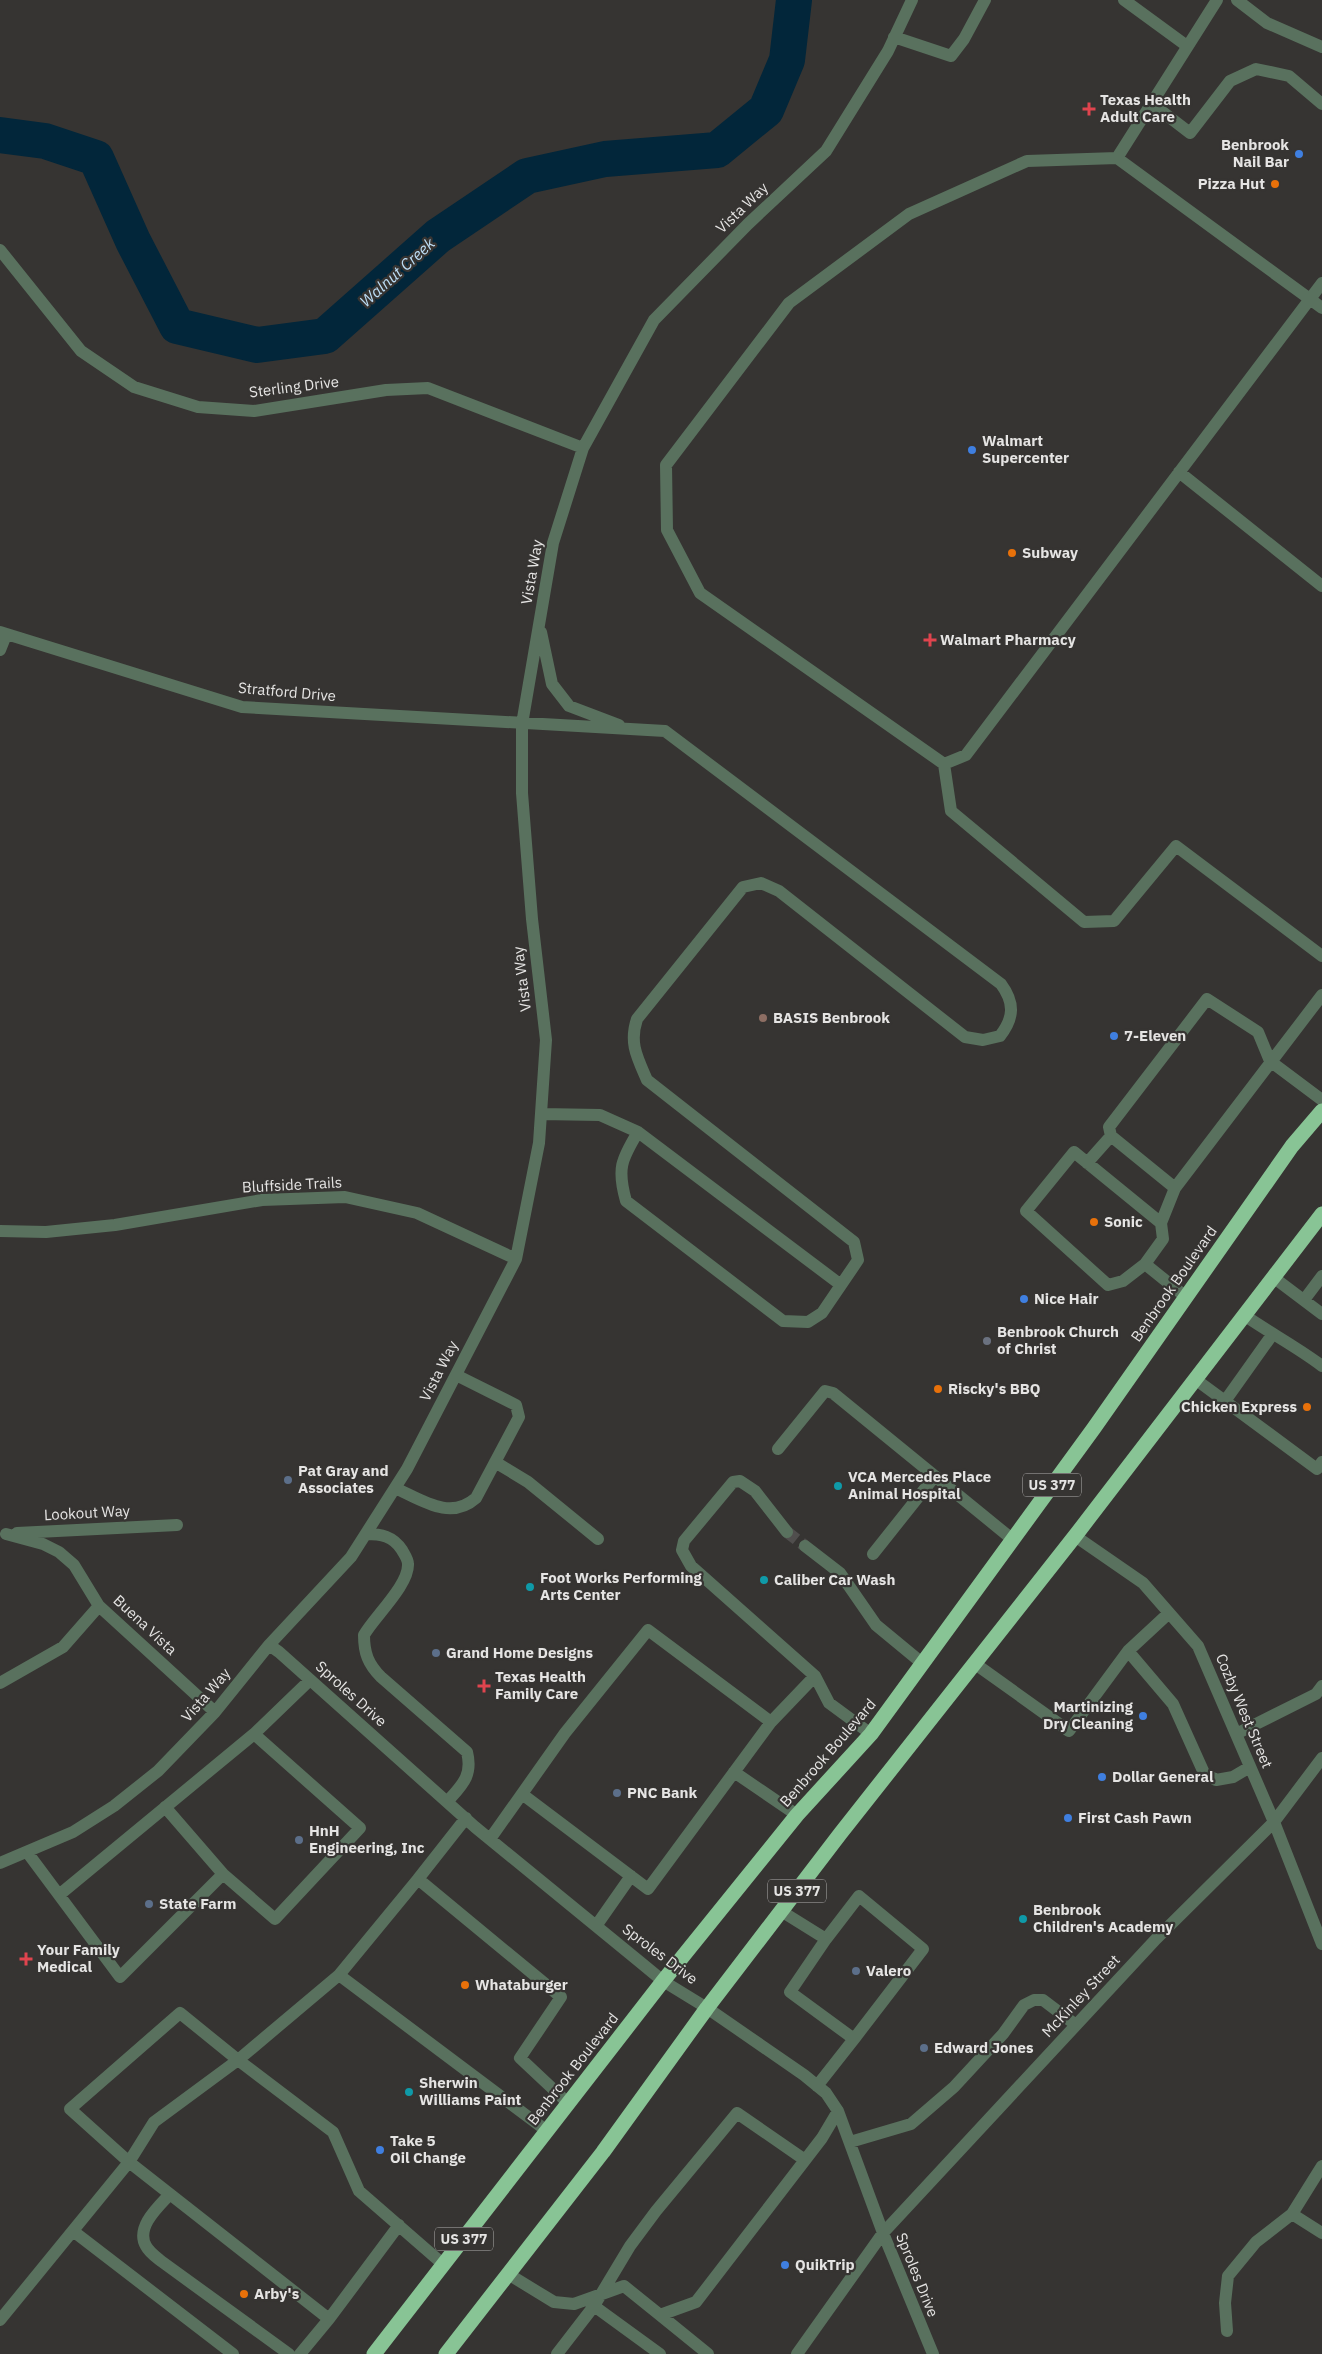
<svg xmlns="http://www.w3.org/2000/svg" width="1322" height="2354" viewBox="0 0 1322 2354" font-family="'IBM Plex Sans',sans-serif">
<rect width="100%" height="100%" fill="#363432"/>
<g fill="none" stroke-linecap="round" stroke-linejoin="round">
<path stroke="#02263a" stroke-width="36" d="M0,135L45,141L96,158L133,241L177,326L257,345L325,336L438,236L527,176L605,159L717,150L766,110L787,60L794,0"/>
<path stroke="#504e4d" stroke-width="12" stroke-dasharray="12 6" stroke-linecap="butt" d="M787,1532L805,1546"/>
<path stroke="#59715e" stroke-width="12" d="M1124,0L1187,46
M1217,0L1117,158L1027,161L909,214L789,303L666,465L667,530L700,593L944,764L966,755L1322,283
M1237,0L1267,23L1322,47
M894,37L951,56L964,39L985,0
M1151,103L1190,133L1230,81L1256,69L1289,76L1322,104
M1117,158L1322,308
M0,250L81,351L134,387L198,407L254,411L386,390L428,388L583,448
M1179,472L1322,586
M0,632L242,707L665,731L1001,984C1015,1003 1014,1018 1000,1036L983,1040L965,1037L779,891L761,883L743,887L637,1019C629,1043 637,1057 647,1080L854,1242L858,1260L822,1313L808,1322L783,1321L626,1201C617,1169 621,1160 638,1132L600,1115L541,1114
M541,632L552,684L569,706L619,725
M0,650L6,635
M944,764L951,811L1084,922L1114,921L1176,846L1322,956
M1322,995L1175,1188L1111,1136L1109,1127L1207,999L1258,1032L1270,1061L1322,1100
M638,1132L841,1285
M1087,1163L1111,1136
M1161,1223L1163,1239L1145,1264L1123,1281L1108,1285L1026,1211L1074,1152L1161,1223L1175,1188
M0,1231L46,1232L115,1225L262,1200L345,1197L417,1213L516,1259
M1145,1264L1186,1297
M1273,1277L1322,1314
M1304,1300L1322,1276
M1244,1315C1270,1333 1297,1347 1322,1366
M1195,1379L1317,1469L1322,1462
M1225,1401L1272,1335
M778,1449L825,1391L833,1393L1012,1539
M495,1462L528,1482L598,1539
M395,1488C422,1500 450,1521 476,1498L519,1417L516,1405L456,1375
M787,1532L755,1491L740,1481L733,1482L684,1541L682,1550L691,1566L815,1676L829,1703L871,1734
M17,1533L177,1525
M6,1534L43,1544L59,1552L74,1565L99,1606L215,1712
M366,1534C381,1534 393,1536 402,1550C404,1554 408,1559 408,1564C409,1585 375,1616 364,1635C364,1653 368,1664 381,1677L467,1752C473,1776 462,1785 447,1802
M1075,1536L1143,1583L1198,1646L1274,1822L1322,1944
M805,1546L840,1573L876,1625L922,1663
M873,1554L935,1476
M269,1645L279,1652L475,1827L640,1962L663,1981L707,2008L804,2075L826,2093L838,2111L883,2233L933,2354
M1128,1651L1173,1704L1204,1773L1216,1780L1233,1777L1250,1767
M974,1663L1069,1731L1128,1651L1169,1613
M0,1683L63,1647L99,1606
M771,1722L815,1676
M1236,1734L1316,1694L1322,1686
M734,1772L797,1815
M165,1807L223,1874
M466,1818L418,1879L561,1997L520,2058L569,2104
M490,1839L565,1733L648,1630L771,1722L648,1889L522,1794
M27,1852L120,1977L223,1874L275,1919L360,1828L254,1734
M0,1863L73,1832L114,1806L158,1771L215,1712L269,1645L351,1557L407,1469L516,1259L539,1143L546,1040L532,919L522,793V724L553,543L583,448L654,320L748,224L826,151L888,51L912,0
M418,1879L339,1975L547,2131
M59,1895L254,1734L310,1680
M781,1911L826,1939L790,1992L854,2039L817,2086
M596,1926L631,1876
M826,1939L859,1896L923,1949L854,2039
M850,2142L911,2124L954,2087L1003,2034L1024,2005L1034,2000H1043L1076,2025
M170,2194C159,2206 135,2227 146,2246C149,2252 156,2257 161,2261L289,2354
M1292,2214L1322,2233
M73,2231L233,2354
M508,2274L554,2302L574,2304L624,2286L660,2315L696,2302L822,2138L838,2111
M594,2306L660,2354
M660,2315L708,2354
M329,2319L399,2225
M0,2320L129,2162L70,2109L180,2013L238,2060L339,1975
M1227,2331L1225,2303L1228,2276L1256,2242L1292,2214L1322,2166
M300,2354L329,2319L129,2162L154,2122L238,2060L333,2132L359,2191L444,2265
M557,2354L594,2306L630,2246L656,2211L737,2113L805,2160
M797,2354L883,2233L1156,1939L1274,1822L1322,1758"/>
<path stroke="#88c495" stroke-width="15" d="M374,2354L663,1981L797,1815L871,1734L1094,1428L1292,1146L1322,1111
M446,2354L603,2152L707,2008L840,1834L1075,1536L1322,1214"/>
</g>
<g fill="#e0444e" stroke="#363432" stroke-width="2">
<path d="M1086.5 101.5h5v5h5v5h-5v5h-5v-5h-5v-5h5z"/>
<path d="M927.5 632.5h5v5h5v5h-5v5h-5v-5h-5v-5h5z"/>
<path d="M481.5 1678.5h5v5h5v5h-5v5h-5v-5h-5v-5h5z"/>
<path d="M23.5 1951.5h5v5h5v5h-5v5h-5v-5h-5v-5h5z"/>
</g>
<g fill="#3f7fe0" stroke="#363432" stroke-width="2">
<circle cx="1299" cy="154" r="5"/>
<circle cx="972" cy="450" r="5"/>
<circle cx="1114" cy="1036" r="5"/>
<circle cx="1024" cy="1299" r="5"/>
<circle cx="1143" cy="1716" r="5"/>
<circle cx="1102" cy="1777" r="5"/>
<circle cx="1068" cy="1818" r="5"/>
<circle cx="380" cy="2150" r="5"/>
<circle cx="785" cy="2265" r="5"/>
</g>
<g fill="#e8710a" stroke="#363432" stroke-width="2">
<circle cx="1275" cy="184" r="5"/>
<circle cx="1012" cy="553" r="5"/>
<circle cx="1094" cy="1222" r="5"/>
<circle cx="938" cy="1389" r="5"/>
<circle cx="1307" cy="1407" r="5"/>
<circle cx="465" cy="1985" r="5"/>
<circle cx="244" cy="2294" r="5"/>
</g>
<circle fill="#8d6e63" stroke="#363432" stroke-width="2" cx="763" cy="1018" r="5"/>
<circle fill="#6b7280" stroke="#363432" stroke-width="2" cx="987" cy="1341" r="5"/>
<g fill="#5c6f8a" stroke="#363432" stroke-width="2">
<circle cx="288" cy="1480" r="5"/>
<circle cx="436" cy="1653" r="5"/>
<circle cx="617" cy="1793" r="5"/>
<circle cx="299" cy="1840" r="5"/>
<circle cx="149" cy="1904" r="5"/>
<circle cx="856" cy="1971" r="5"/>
<circle cx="924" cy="2048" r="5"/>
</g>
<g fill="#0f9aa8" stroke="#363432" stroke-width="2">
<circle cx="838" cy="1486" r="5"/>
<circle cx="764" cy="1580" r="5"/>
<circle cx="530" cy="1587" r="5"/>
<circle cx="1023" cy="1919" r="5"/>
<circle cx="409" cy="2092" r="5"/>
</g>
<g text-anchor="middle" stroke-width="4.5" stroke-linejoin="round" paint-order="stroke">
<g fill="#363432" stroke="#b0afae" stroke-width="1">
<rect x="1023" y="1473.5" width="58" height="23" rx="4"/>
<rect x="768" y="1879.5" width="58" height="23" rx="4"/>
<rect x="435" y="2227.5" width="58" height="23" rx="4"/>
</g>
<g font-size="14" font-weight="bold" fill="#e5e4e3">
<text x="1052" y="1490">US 377</text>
<text x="797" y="1896">US 377</text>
<text x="464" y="2244">US 377</text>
</g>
<g font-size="15" font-weight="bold" fill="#e5e4e3" stroke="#363432" text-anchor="start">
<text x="1100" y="105">Texas Health<tspan x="1100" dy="17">Adult Care</tspan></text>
<text x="1289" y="150" text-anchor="end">Benbrook<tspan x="1289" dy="17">Nail Bar</tspan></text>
<text x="1265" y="189" text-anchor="end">Pizza Hut</text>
<text x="982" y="446">Walmart<tspan x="982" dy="17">Supercenter</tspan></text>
<text x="1022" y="558">Subway</text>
<text x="940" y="645">Walmart Pharmacy</text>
<text x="773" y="1023">BASIS Benbrook</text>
<text x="1124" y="1041">7-Eleven</text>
<text x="1104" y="1227">Sonic</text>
<text x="1034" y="1304">Nice Hair</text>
<text x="997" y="1337">Benbrook Church<tspan x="997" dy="17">of Christ</tspan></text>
<text x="948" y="1394">Riscky's BBQ</text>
<text x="1297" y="1412" text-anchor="end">Chicken Express</text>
<text x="298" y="1476">Pat Gray and<tspan x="298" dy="17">Associates</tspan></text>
<text x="848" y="1482">VCA Mercedes Place<tspan x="848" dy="17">Animal Hospital</tspan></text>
<text x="540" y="1583">Foot Works Performing<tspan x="540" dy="17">Arts Center</tspan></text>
<text x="774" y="1585">Caliber Car Wash</text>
<text x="446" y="1658">Grand Home Designs</text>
<text x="495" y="1682">Texas Health<tspan x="495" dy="17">Family Care</tspan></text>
<text x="1133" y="1712" text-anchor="end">Martinizing<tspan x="1133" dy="17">Dry Cleaning</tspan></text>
<text x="1112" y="1782">Dollar General</text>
<text x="627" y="1798">PNC Bank</text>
<text x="1078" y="1823">First Cash Pawn</text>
<text x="309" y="1836">HnH<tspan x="309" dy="17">Engineering, Inc</tspan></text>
<text x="159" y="1909">State Farm</text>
<text x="1033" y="1915">Benbrook<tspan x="1033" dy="17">Children's Academy</tspan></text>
<text x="37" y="1955">Your Family<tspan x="37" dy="17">Medical</tspan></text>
<text x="866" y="1976">Valero</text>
<text x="475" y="1990">Whataburger</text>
<text x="934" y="2053">Edward Jones</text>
<text x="419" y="2088">Sherwin<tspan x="419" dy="17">Williams Paint</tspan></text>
<text x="390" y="2146">Take 5<tspan x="390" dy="17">Oil Change</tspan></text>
<text x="795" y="2270">QuikTrip</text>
<text x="254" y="2299">Arby's</text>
</g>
<g font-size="15" fill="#e5e4e3" stroke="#363432">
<text transform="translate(742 208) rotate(-44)" y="5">Vista Way</text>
<text transform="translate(294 387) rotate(-7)" y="5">Sterling Drive</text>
<text transform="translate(532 572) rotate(-80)" y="5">Vista Way</text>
<text transform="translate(287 692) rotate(5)" y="5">Stratford Drive</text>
<text transform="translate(522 979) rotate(-97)" y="5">Vista Way</text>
<text transform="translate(292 1185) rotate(-3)" y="5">Bluffside Trails</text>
<text transform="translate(1174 1284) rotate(-55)" y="5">Benbrook Boulevard</text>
<text transform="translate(439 1371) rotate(-63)" y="5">Vista Way</text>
<text transform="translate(87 1513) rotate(-3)" y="5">Lookout Way</text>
<text transform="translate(145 1625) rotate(43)" y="5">Buena Vista</text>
<text transform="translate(351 1694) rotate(42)" y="5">Sproles Drive</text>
<text transform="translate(206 1695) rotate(-49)" y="5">Vista Way</text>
<text transform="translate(1244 1711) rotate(67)" y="5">Cozby West Street</text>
<text transform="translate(828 1753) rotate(-49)" y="5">Benbrook Boulevard</text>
<text transform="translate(660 1954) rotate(37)" y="5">Sproles Drive</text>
<text transform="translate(1081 1996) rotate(-47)" y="5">McKinley Street</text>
<text transform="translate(573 2069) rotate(-52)" y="5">Benbrook Boulevard</text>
<text transform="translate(917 2275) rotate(68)" y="5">Sproles Drive</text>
</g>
<g font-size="16" font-style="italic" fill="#bcddf5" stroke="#363432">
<text transform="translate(397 272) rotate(-42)" y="6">Walnut Creek</text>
</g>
</g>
</svg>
